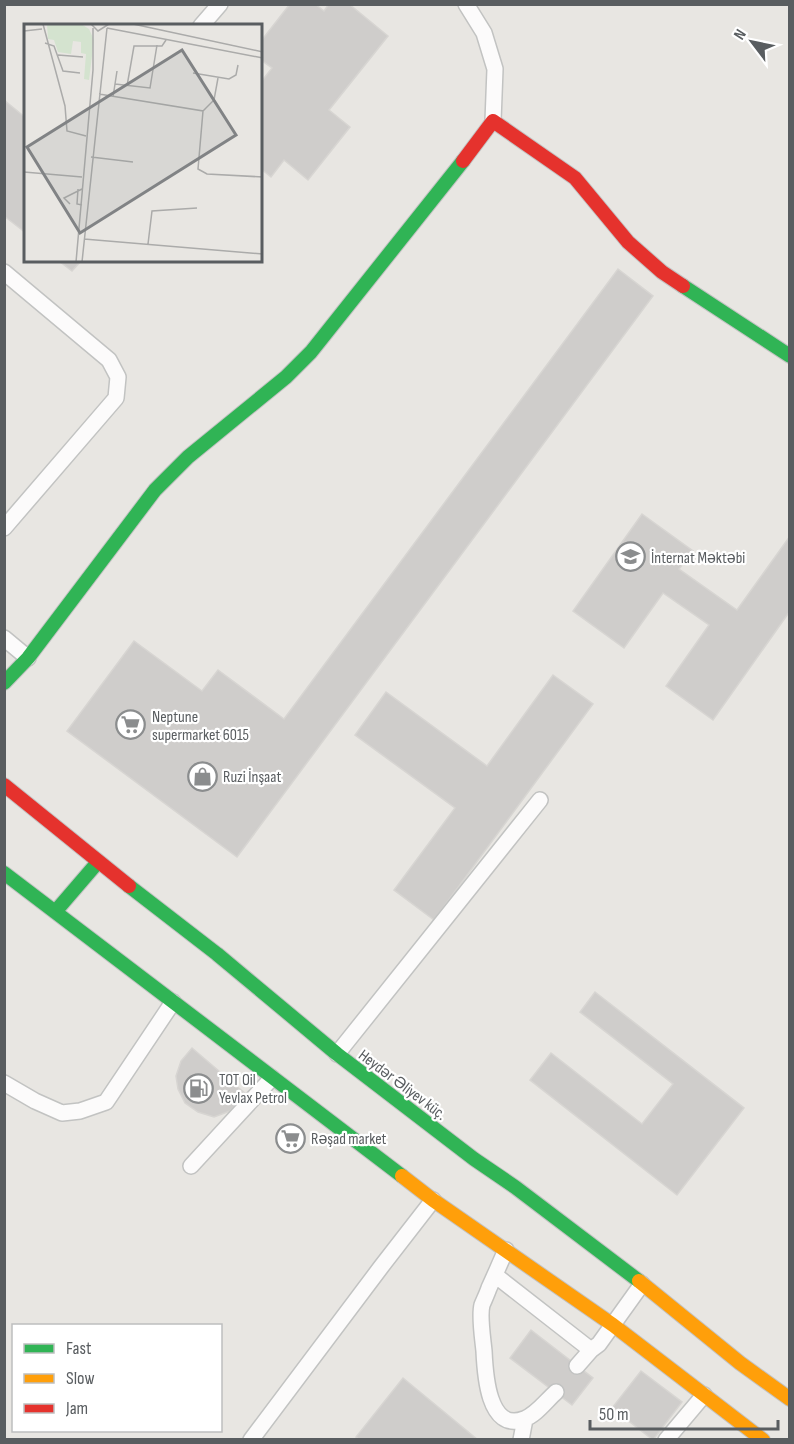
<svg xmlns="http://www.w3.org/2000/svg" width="794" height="1444" viewBox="0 0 794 1444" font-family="'Sofia Sans Condensed',sans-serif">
<rect width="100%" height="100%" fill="#e8e6e2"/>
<path fill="#cfcdcb" stroke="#d7d5d2" stroke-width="1.5" d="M290,4H315L324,11L329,4H349L388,36L329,110L350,127L308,180L284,160L271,177L261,169V82L272,68L261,60V41Z
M4,100L26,118V233L4,216Z
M59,261H81L72,271Z
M618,269L653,296L237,857L67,731L134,641L202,691L218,670L284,719Z
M642,514L693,551L679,569L737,610L790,536V611L713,720L666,686L709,625L663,593L624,648L573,611Z
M553,675L593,704L434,920L394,890L455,808L355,735L386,692L487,766Z
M595,992L744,1108L677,1195L530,1080L551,1053L642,1124L673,1084L580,1012Z
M192,1048L247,1095L230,1111L214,1117L198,1112L185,1103L178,1089L176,1076L181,1061Z
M531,1330L593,1378L572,1405L510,1358Z
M641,1371L682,1402L653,1440L612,1408Z
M403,1378L478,1440H360L356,1437Z"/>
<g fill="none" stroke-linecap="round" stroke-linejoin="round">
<defs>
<path id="lane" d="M466,4L484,33L495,69L493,121
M201,26L220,4
M4,272L109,360L118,377L116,398L4,528
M4,638L28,658
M337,1054L540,800
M4,1083L35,1101L62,1113L80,1111L106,1102L173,1002
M191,1166L272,1078
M506,1250C500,1263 495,1275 489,1288C487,1294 484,1300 482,1305C479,1316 483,1340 484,1351C485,1373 488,1433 524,1419C536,1415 546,1401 556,1392
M495,1275L591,1350L599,1344L642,1284
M577,1366L591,1350
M251,1440L381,1267L433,1200
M521,1440L525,1419
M666,1440L704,1395"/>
<path id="fast" d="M683,286L790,356
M4,683L28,658L155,490L188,457L286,377L311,352L463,161
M4,873L402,1176
M129,886L217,954L337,1054L474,1159L515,1187L639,1281
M55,912L98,862"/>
<path id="slow" d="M402,1176L433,1200L613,1325L763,1440
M639,1281L740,1363L790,1399"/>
<path id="jam" d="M463,161L493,121L575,178L628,242L662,272L683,286
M4,785L129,886"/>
</defs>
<use href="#lane" stroke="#c2c3c2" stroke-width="18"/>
<use href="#fast" stroke="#c3c3c3" stroke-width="16"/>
<use href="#slow" stroke="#c3c3c3" stroke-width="16"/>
<use href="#jam" stroke="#c3c3c3" stroke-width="16"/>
<use href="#lane" stroke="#fcfbfb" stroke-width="15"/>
<use href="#fast" stroke="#30b455" stroke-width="14"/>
<use href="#slow" stroke="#ff9f0a" stroke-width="14"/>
<use href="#jam" stroke="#e5322d" stroke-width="14"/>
</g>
<defs>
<symbol id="school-ring" viewBox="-11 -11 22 22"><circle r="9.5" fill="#fff" stroke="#8b8d8e" stroke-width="1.5"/><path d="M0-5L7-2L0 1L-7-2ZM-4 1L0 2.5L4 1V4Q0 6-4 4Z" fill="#8b8d8e"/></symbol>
<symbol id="supermarket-ring" viewBox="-11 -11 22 22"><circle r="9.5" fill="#fff" stroke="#8b8d8e" stroke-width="1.5"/><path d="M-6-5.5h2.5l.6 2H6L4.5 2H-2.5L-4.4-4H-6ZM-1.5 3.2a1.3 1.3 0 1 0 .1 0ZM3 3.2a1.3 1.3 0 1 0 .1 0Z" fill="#8b8d8e"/></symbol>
<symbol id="shop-ring" viewBox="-11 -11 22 22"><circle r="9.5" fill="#fff" stroke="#8b8d8e" stroke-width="1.5"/><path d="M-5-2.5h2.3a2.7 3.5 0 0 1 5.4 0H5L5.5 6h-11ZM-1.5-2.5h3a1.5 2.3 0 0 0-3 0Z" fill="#8b8d8e"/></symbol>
<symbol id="fuel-ring" viewBox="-11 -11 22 22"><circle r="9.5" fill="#fff" stroke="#8b8d8e" stroke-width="1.5"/><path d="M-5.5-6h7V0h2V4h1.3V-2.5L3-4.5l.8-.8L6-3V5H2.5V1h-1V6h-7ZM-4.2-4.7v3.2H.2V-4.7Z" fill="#8b8d8e"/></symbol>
</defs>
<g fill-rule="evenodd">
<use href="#school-ring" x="614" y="540" width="33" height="33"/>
<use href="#supermarket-ring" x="114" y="708" width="33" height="33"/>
<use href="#shop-ring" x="186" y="760" width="33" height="33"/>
<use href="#fuel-ring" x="182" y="1072" width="33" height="33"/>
<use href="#supermarket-ring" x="274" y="1122" width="33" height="33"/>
</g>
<g text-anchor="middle" stroke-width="4.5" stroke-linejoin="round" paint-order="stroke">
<g font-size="16" fill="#595d60" stroke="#fff" text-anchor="start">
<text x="651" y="563">İnternat Məktəbi</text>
<text x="152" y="722">Neptune<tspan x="152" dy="18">supermarket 6015</tspan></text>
<text x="223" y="782">Ruzi İnşaat</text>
<text x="219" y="1085">TOT Oil<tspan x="219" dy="18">Yevlax Petrol</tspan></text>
<text x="311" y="1144">Rəşad market</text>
</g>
<g font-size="16" fill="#595d60" stroke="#fff">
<text transform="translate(403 1084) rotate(37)" y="6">Heydər Əliyev küç.</text>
</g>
</g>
<g transform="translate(24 24)">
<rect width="238" height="238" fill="#e8e6e2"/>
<path d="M23,0H57L65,5L70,16L65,56L60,55L62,30L57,29V18L49,17L47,30L34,28L30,16L24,15Z" fill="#d4e3cf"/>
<path fill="none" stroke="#ababaa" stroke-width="1.5" d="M19,0L41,82L43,107L62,112M67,0L74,7L85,0M109,0L239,28M83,4L239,34M0,7L18,5M21,19L30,22L39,47L56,49M34,31L59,33M169,49L205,55L212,51L214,41M91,60L126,64L133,21M103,62L110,22H138L142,16M75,70L179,87L174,145L183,150L239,153M89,73L93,47M179,87L190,76L194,54M67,133L109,138M0,148L58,153M54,165L53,180L58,181M46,180L40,174L58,165M60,215L239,230M124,220L128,187L173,184M52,238L69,46V4M58,238L83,4"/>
<path fill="#818385" fill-opacity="0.15" stroke="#818385" stroke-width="3" d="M158,26L212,111L56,209L3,123Z"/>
<rect width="238" height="238" fill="none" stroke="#595d60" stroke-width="3"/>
</g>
<rect width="794" height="1444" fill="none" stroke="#595d60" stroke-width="12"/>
<rect x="12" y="1324" width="210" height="108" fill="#ffffff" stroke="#bdbebf" stroke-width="1.5"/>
<rect x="24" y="1344" width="30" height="9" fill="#30b455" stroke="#bdbebf" stroke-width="1.5"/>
<text x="66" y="1354" font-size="18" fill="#595d60">Fast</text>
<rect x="24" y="1374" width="30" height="9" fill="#ff9f0a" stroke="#bdbebf" stroke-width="1.5"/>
<text x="66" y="1384" font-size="18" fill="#595d60">Slow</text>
<rect x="24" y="1404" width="30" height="9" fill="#e5322d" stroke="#bdbebf" stroke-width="1.5"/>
<text x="66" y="1414" font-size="18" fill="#595d60">Jam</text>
<g transform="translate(752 42) rotate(302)" stroke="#ffffff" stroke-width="4.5" paint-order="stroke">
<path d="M0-4.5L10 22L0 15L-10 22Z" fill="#595d60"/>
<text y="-9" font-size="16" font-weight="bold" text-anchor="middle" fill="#595d60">N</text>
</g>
<path d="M590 1420v9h188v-9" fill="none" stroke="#595d60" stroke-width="3"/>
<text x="599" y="1420" font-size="18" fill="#595d60" stroke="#ffffff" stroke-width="4.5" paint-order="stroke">50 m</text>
</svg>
